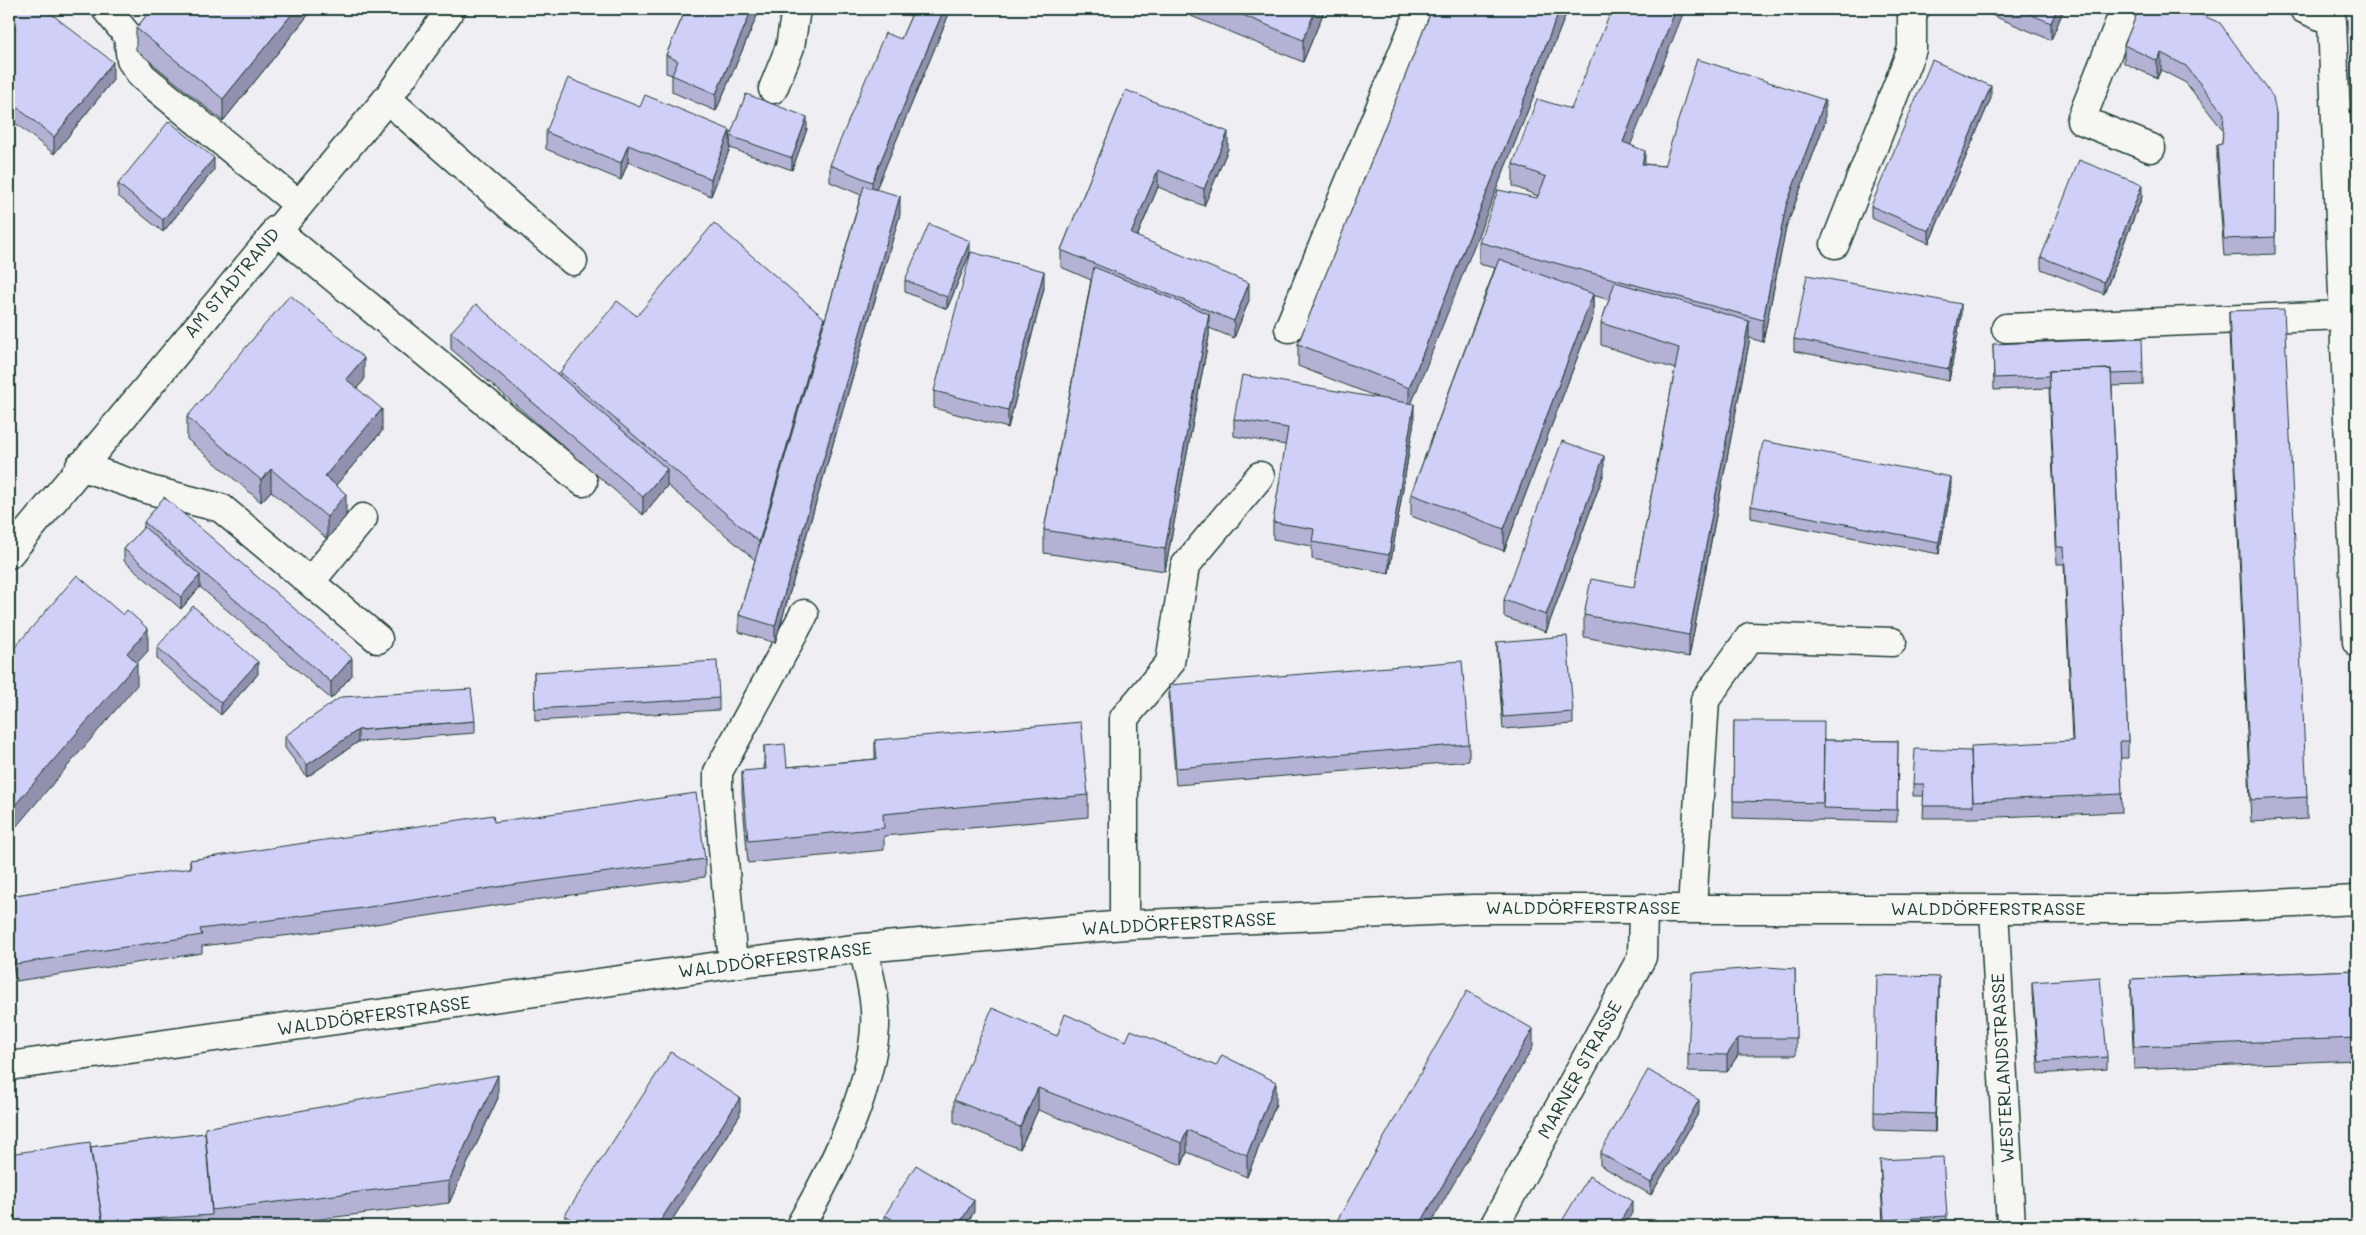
<svg xmlns="http://www.w3.org/2000/svg" width="2366" height="1235" viewBox="0 0 2366 1235" font-family="Mali,sans-serif">
<rect width="100%" height="100%" fill="#eeeef3"/>
<filter id="ink" filterUnits="userSpaceOnUse"><feTurbulence type="fractalNoise" baseFrequency=".02" numOctaves="2"/><feDisplacementMap in="SourceGraphic" scale="10" xChannelSelector="R" yChannelSelector="G"/><feConvolveMatrix kernelMatrix="1 2 1 2 8 2 1 2 1" color-interpolation-filters="sRGB"/></filter>
<g filter="url(#ink)">
<g fill="none" stroke-linecap="round" stroke-linejoin="round">
<defs>
<path id="minor" d="M106,9L128,36L131,60L142,76L298,204
M2125,9L2081,120L2151,148
M2304,9L2332,21
M2332,21L2357,642
M773,89L790,47L796,9
M387,99L573,261
M276,230L583,482
M1835,244L1912,49V16L1915,9
M1289,328L1421,9
M2006,328L2344,315
M80,466L150,490L221,508L378,639
M310,582L363,518
M1692,908L1705,700L1750,637L1892,642
M1994,909L2011,1226
M1124,925V718L1170,663L1185,566L1260,476
M733,964L718,791V772L804,614
M9,1066L733,964L863,948L1124,925L1473,909H2166L2357,900
M800,1226C833,1170 884,1067 874,1000C872,983 867,965 863,948
M1494,1226L1642,957L1643,908"/>
<path id="major" d="M9,554L387,99L451,9"/>
</defs>
<use href="#minor" stroke="#1f3d34" stroke-width="31"/>
<use href="#major" stroke="#1f3d34" stroke-width="31"/>
<use href="#minor" stroke="#f6f6f2" stroke-width="28"/>
<use href="#major" stroke="#f6f6f2" stroke-width="28"/>
</g>
<path fill="#b3b2d4" stroke="#1f3d34" d="M9,9L113,80L54,154L9,118Z
M152,9H313L223,121L136,50V28Z
M686,9H760L716,111L672,92V75L666,73V55Z
M901,9H951L876,189L900,214L775,643L739,632V615L755,560L667,485V486L643,515L451,349V332L560,376V372L637,316L824,323L861,195L830,182V165L901,39L911,16L901,12Z
M1174,9H1325L1303,62Z
M1432,9H1568L1411,403L1414,421L1389,573L1312,559V546L1273,539V522L1286,445L1234,436V419L1377,397L1298,366V344Z
M1977,9H2064L2051,40Z
M2139,9L2276,113L2275,254L2224,256L2217,162V145L2222,144L2223,130L2186,83L2161,70L2157,78L2124,63V45Z
M1126,90L1228,149L1204,206L1158,187L1137,237L1249,300L1234,338L1209,328V336L1165,571L1044,553V530L1091,280L1061,267V250Z
M1991,98L1929,243L1871,218V206Z
M1825,122L1786,228L1763,342L1749,338V343L1689,657L1584,637V615L1634,587L1675,369L1601,345V323L1609,300L1593,295V316L1504,551L1411,516V494L1495,268L1479,264V242L1537,198L1538,196L1513,186V164L1631,145L1645,164L1664,166Z
M807,129L792,170L730,148V136Z
M546,132L730,148L711,196L628,162L621,180L546,149Z
M214,170L163,232L118,196V184Z
M2142,197L2104,294L2041,269V257Z
M970,253L947,309L905,292V280Z
M1044,288L1008,428L934,408V391Z
M2229,311L2307,797V819L2251,822L2229,333Z
M1961,316L1949,381L1794,351V339Z
M1993,344L2143,373V385L2112,386L2128,741V758H2120L2122,812L1973,818H1923L1924,796H1913V784L1971,751L2072,741L2064,564H2057L2049,388L1994,390Z
M364,380L357,388L382,431L336,485L346,516L327,539L271,491L261,502L187,439V417Z
M1604,473L1546,632L1504,617V600Z
M1951,489L1939,554L1751,518V506Z
M144,522L352,675L331,699L200,587L181,609L124,561V549L144,527Z
M1497,642L1573,712V724L1503,729L1497,653Z
M157,647L258,674L221,715L157,659Z
M534,672L719,698V710L535,721Z
M1169,685L1469,744V761L1176,785L1169,703Z
M475,721V733L358,742L307,777L285,748V736Z
M1734,721L1824,740L1898,741L1897,822L1733,818Z
M875,740L1088,795V817L884,836V850L748,863L742,793V771L764,770V746L787,767L875,759Z
M494,822L705,859V877L504,904L356,927L202,946V953L16,981L11,952L9,953V896L190,869V860Z
M1795,969L1796,1055H1738L1727,1072L1688,1071V1054Z
M2357,970V1060L2134,1069L2131,1001V979Z
M2032,982L2107,1057V1069L2039,1074L2032,994Z
M1939,995L1935,1132L1874,1130V1112Z
M1057,1036L1126,1041L1276,1104L1247,1177L1187,1152L1182,1165L1038,1110L1020,1149L954,1122V1100Z
M498,1098L449,1203L263,1226H9L90,1147Z
M1699,1112L1651,1195L1600,1165V1153Z
M740,1115L668,1226H565V1215Z
M1880,1160L1947,1216V1226H1883Z
M974,1212L965,1226H885V1215Z"/>
<path fill="#9291ad" stroke="#1f3d34" d="M296,9H313L223,121V99Z
M752,9H760L716,111V94Z
M944,9H951L872,199V182Z
M1316,9H1325L1303,62V40Z
M1560,9H1568L1409,410V388Z
M1676,9H1685L1623,164V142Z
M2057,9H2064L2051,40V23Z
M2161,53V70L2157,78V61Z
M113,62V80L54,154V137Z
M1991,86V98L1929,243V231Z
M1825,100V122L1786,228L1763,342V320L1786,206Z
M807,117V129L792,170V158Z
M730,130V148L711,196V179Z
M1228,132V149L1204,206V189Z
M628,145V162L621,180V163Z
M1645,151V173L1642,164Z
M214,158V170L163,232V220Z
M1158,170V187L1131,251V234Z
M2142,185V197L2104,294V282Z
M900,196V214L775,643V626Z
M970,241V253L947,309V297Z
M1044,271V288L1008,428V410Z
M13,282V299L9,304V287Z
M1249,283V300L1234,338V321Z
M1593,294V316L1504,551V529Z
M1961,304V316L1949,381V369Z
M1209,314V336L1165,571V549Z
M824,318V340L759,564V542Z
M1749,321V343L1689,657V635Z
M364,358V380L346,401V379Z
M1414,404V421L1389,573V555Z
M382,409V431L325,498V476Z
M1604,456V473L1546,632V615Z
M271,469V491L261,502V480Z
M667,469V486L643,515V497Z
M1951,477V489L1939,554V542Z
M346,494V516L327,539V517Z
M200,575V587L181,609V597Z
M148,629V651L137,663V685L9,835V812L127,653Z
M352,658V675L331,699V682Z
M258,662V674L221,715V703Z
M358,730V742L307,777V765Z
M1939,977V995L1935,1132V1114Z
M1533,1029V1047L1429,1226H1419Z
M1738,1038V1055L1727,1072V1055Z
M498,1075V1098L449,1203V1181Z
M1276,1082V1104L1247,1177V1155Z
M1038,1088V1110L1020,1149V1127Z
M740,1098V1115L668,1226H657Z
M1699,1100V1112L1651,1195V1183Z
M1187,1130V1152L1182,1165V1143Z
M974,1200V1212L965,1226H958Z
M1632,1201V1213L1625,1226H1618Z"/>
<path fill="#d0cff7" stroke="#1f3d34" d="M9,9H45L113,62L54,137L9,101Z
M152,9H296L223,99L136,28Z
M686,9H752L716,94L672,75L678,61L666,55Z
M914,9H944L872,182L830,165L885,33L901,39Z
M1228,9H1316L1303,40Z
M1432,9H1560L1409,388L1298,344Z
M1612,9H1676L1623,142L1645,151L1642,164L1664,166L1697,59L1825,100L1786,206L1763,320L1479,242L1498,190L1537,198L1546,177L1513,164L1537,99L1571,109Z
M2018,9H2057L2051,23Z
M2139,9H2188L2220,23L2273,97L2276,113L2275,237L2224,239L2217,145L2222,144L2224,114L2186,66L2161,53L2157,61L2124,45Z
M1932,60L1991,86L1929,231L1871,206Z
M568,78L640,107L645,95L730,130L711,179L628,145L621,163L546,132Z
M1126,90L1228,132L1204,189L1158,170L1131,234L1249,283L1234,321L1061,250Z
M746,94L807,117L792,158L730,136Z
M169,121L214,158L163,220L118,184Z
M2079,160L2142,185L2104,282L2041,257Z
M864,186L900,196L775,626L739,615Z
M714,223L824,318L759,542L560,372L617,301L637,316Z
M929,224L970,241L947,297L905,280Z
M971,252L1044,271L1008,410L934,391Z
M1499,259L1593,294L1504,529L1411,494Z
M1094,267L1209,314L1165,549L1044,530Z
M1807,275L1961,304L1949,369L1794,339Z
M9,279L13,282L9,287Z
M1615,282L1749,321L1689,635L1584,615L1591,579L1634,587L1679,348L1601,323Z
M290,295L364,358L346,379L382,409L325,476L346,494L327,517L271,469L261,480L187,417Z
M476,304L667,469L643,497L451,332Z
M2284,309L2307,797L2251,800L2229,311Z
M2142,338L2143,373L2111,374V369L2049,371V376L1994,378L1993,344Z
M2111,369L2128,741H2120L2122,794L1973,801L1971,746L2073,741L2064,547H2057L2049,371Z
M1242,375L1414,404L1389,555L1312,542L1314,529L1273,522L1288,428L1234,419Z
M1562,441L1604,456L1546,615L1504,600Z
M1763,441L1951,477L1939,542L1751,506Z
M164,497L352,658L331,682L144,522Z
M144,527L200,575L181,597L124,549Z
M77,575L123,615L127,610L148,629L127,653L137,663L9,812V654Z
M193,606L258,662L221,703L157,647Z
M1567,636L1573,712L1503,717L1497,642Z
M717,661L719,698L535,709L534,672Z
M1462,661L1469,744L1176,768L1169,685Z
M471,689L475,721L358,730L307,765L285,736L341,697Z
M1734,721H1824L1823,803L1733,801Z
M1081,722L1088,795L883,814L884,828L748,841L742,771L766,769L764,746L785,744L787,767L877,759L875,740Z
M1824,740L1898,741L1897,810L1823,808Z
M1915,749L1971,751L1973,806H1923L1924,784H1913Z
M696,793L705,859L504,886L356,909L200,929L202,935L16,964L11,935H9V896L191,868L190,860L493,815L494,822Z
M1767,967L1795,969L1796,1038H1738L1727,1055L1688,1054L1692,973Z
M2357,970V1038L2134,1047L2131,979Z
M1877,975L1939,977L1935,1114L1874,1112Z
M2100,977L2107,1057L2039,1062L2032,982Z
M1467,991L1533,1029L1419,1226H1334Z
M992,1008L1057,1036L1065,1014L1126,1041L1131,1030L1216,1066L1222,1055L1276,1082L1247,1155L1187,1130L1182,1143L1038,1088L1020,1127L954,1100Z
M671,1052L740,1098L657,1226H583L565,1215Z
M1648,1070L1699,1100L1651,1183L1600,1153Z
M498,1075L449,1181L212,1210L205,1128Z
M205,1133L212,1215L103,1222L90,1147Z
M90,1142L103,1226H9V1154Z
M1943,1157L1947,1216L1884,1220L1880,1160Z
M916,1165L974,1200L958,1226H903L885,1215Z
M1589,1176L1632,1201L1618,1226H1559Z"/>
</g>
<g text-anchor="middle" stroke-width="5" stroke-linejoin="round" paint-order="stroke">
<g font-size="18" fill="#1f3d34" stroke="#f6f6f2">
<text transform="translate(232 283) rotate(-50)" y="6">AM STADTRAND</text>
<text x="1583" y="914">WALDDÖRFERSTRASSE</text>
<text x="1988" y="915">WALDDÖRFERSTRASSE</text>
<text transform="translate(1179 924) rotate(-3)" y="6">WALDDÖRFERSTRASSE</text>
<text transform="translate(775 960) rotate(-7)" y="6">WALDDÖRFERSTRASSE</text>
<text transform="translate(374 1016) rotate(-8)" y="6">WALDDÖRFERSTRASSE</text>
<text transform="translate(2003 1068) rotate(-93)" y="6">WESTERLANDSTRASSE</text>
<text transform="translate(1580 1070) rotate(-61)" y="6">MARNER STRASSE</text>
</g>
</g>
<rect width="2366" height="1235" fill="none" stroke="#f6f6f2" stroke-width="30"/>
<rect x="15" y="15" width="2336" height="1205" fill="none" stroke="#1f3d34" stroke-width="2" filter="url(#ink)"/>
</svg>
